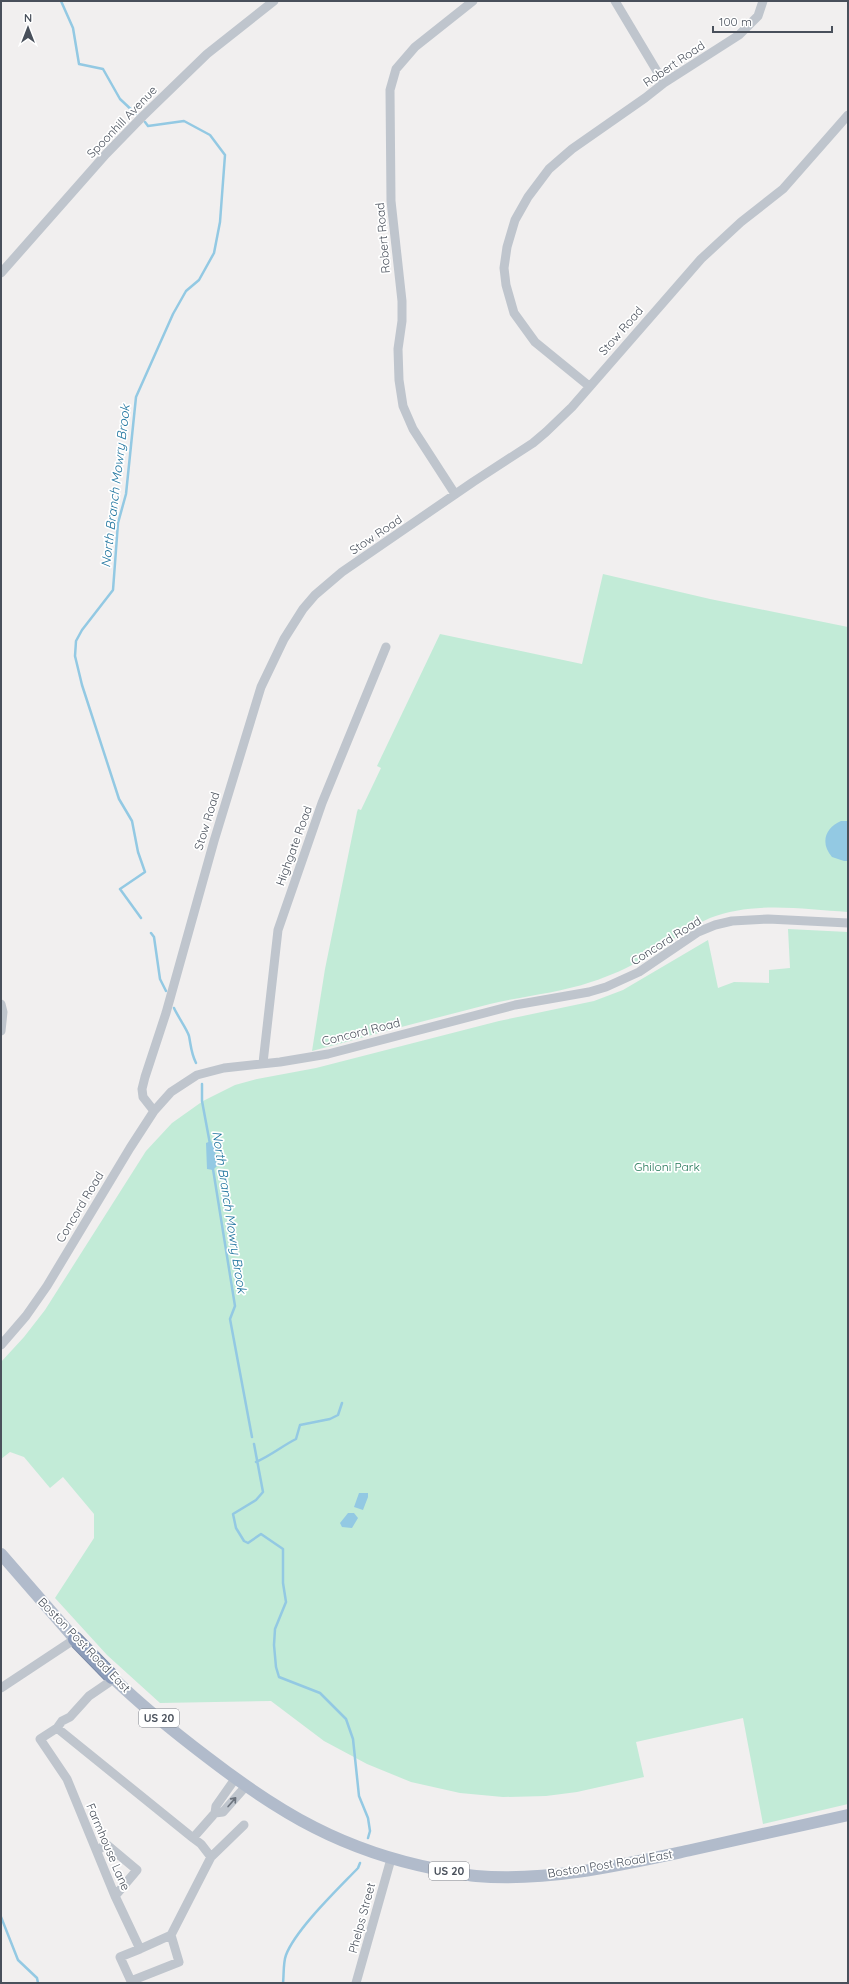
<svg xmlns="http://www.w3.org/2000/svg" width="849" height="1984" viewBox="0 0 849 1984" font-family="Quicksand,sans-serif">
<rect width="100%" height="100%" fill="#f1efef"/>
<path fill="#c2ebd7" d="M603,574L710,599L848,627V912C803,909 753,901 710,918C687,928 667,944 646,957C628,968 610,976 591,982C559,993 523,996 490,1004C431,1019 372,1035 312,1051L325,969L357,812L358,809L361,810L381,768L377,766L440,634L582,664Z
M788,929L848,932V1804L763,1824L743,1718L636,1742L644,1777L577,1792L546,1796L503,1797L460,1793L411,1782L367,1764L324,1741L271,1701L160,1703L107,1655L55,1598L94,1538V1514L63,1477L50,1488L24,1457L10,1452L1,1459V1362L24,1337L45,1310L146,1151L172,1123L203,1101L235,1085L257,1079L316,1068L499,1021L594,1001L623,990L708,940L718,988L734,982L769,983V970L790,968Z"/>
<path fill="#93c9e3" d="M841,821H848V861H844L832,857C820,843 825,828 841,821Z
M211,1141L215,1149L217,1166L213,1170L207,1169L206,1143Z
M359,1493H368V1497L363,1510L354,1507Z
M348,1513H354L358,1518L352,1528L342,1527L340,1523Z"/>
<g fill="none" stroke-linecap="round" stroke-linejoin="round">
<path stroke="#93c9e3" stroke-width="2.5" d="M61,1L73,28L79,64L103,69L120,99L136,114
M141,918L120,889L145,872L138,852L132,821L119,799L82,685L75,656L76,641L82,630L113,590L118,523L126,494L136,397L173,314L186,291L199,280L214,253L220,222L225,155L210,135L184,121L148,126L145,122
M151,933L154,937L160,979L166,991
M174,1008C177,1015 188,1031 189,1036C191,1046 191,1053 196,1063
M202,1084V1101L210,1144
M213,1169L235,1306L230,1319L252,1437
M254,1444L263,1492L256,1500L233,1514L236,1528L244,1541L248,1543L261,1534L283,1549V1583L286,1602L275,1629L274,1645L276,1667L279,1677L320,1693L346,1719L353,1739L359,1796L368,1818L370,1831L368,1838
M256,1462C272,1455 282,1446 296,1439L300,1425L330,1419L338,1415L342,1403
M1,1917L18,1960L37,1978L38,1983
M283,1983C284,1975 283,1963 286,1955C296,1929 338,1889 358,1868L360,1863"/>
<defs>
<path id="highway" d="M75,1639L112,1677"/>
</defs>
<use href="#highway" stroke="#7787a5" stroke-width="16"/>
<path stroke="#bfc5cd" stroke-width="9" d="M615,1L664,83
M1,273L106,154L143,116L207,54L274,1
M589,386L535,342L514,313L506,285L504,268L507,247L515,220L528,197L549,169L572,149L645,98L664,83L739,35L758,16L763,1
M455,494L413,429L403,406L399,380L398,349L402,321V301L391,201L390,90L396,69L415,47L473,1
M1,1004L3,1012L1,1031
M263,1063L278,930L322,803L386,647
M154,1111L143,1097L142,1089L145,1077L166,1013L214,841L261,687L284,639L303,609L315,595L342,572L473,482L533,443L546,432L572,407L701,259L741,222L783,189L848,115
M1,1345L26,1316L47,1286L130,1148L154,1111L171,1092L197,1075L224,1068L280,1062L328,1054L515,1005L589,992L606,987L639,972L698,932L715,925L732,921L768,919L848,923
M1,1688L75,1639
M57,1728L62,1721L70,1717L89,1696L108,1683L112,1677
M235,1779L216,1806L215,1813L193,1838L57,1728L40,1739L67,1779L115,1896L140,1949L120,1957L131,1981L179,1962L171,1935L211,1857L244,1825
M215,1813L223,1812L246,1786
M193,1838L201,1844L211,1857
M97,1851L106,1844L137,1870L115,1896
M140,1949L171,1935
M356,1983L391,1859"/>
<path stroke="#b1bbcb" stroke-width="12" d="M1,1554L75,1639
M112,1677C142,1706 174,1732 207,1757C281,1814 344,1851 436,1869C449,1871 463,1875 476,1876C548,1882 621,1865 691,1850C743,1838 796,1827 848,1815"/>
<use href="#highway" stroke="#8c9cb9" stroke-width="14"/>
</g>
<defs><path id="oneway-shaft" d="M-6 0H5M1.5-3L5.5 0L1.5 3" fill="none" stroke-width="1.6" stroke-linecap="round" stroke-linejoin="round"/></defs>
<use stroke="#6c737d" href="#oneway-shaft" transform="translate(232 1802) rotate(-49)"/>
<g text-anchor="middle" stroke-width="3.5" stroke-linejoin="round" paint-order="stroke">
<g fill="#fff" stroke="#80848c" stroke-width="1">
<rect x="139" y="1709" width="40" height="18" rx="3"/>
<rect x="429" y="1862" width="40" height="18" rx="3"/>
</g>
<g font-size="11" font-weight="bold" fill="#49505b">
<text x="159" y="1722">US 20</text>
<text x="449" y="1875">US 20</text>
</g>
<g font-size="12" fill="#49505b" stroke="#fff">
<text transform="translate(674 64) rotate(-34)" y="4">Robert Road</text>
<text transform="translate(122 122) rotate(-46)" y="4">Spoonhill Avenue</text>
<text transform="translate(383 238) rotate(-95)" y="4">Robert Road</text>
<text transform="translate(621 331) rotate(-49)" y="4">Stow Road</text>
<text transform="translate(376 535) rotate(-34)" y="4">Stow Road</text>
<text transform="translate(207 821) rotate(-73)" y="4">Stow Road</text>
<text transform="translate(294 846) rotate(-70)" y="4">Highgate Road</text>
<text transform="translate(666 941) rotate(-32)" y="4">Concord Road</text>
<text transform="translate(361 1032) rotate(-14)" y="4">Concord Road</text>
<text transform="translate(80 1207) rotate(-59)" y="4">Concord Road</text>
<text transform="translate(84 1645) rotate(46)" y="4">Boston Post Road East</text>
<text transform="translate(108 1847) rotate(67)" y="4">Farmhouse Lane</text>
<text transform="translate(610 1864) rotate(-9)" y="4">Boston Post Road East</text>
<text transform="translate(362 1918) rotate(-75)" y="4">Phelps Street</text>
</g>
<g font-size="12" fill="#207555" stroke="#fff">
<text x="667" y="1171">Ghiloni Park</text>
</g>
<g font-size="13" font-style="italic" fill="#1a719c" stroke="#fff">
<text transform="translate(115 486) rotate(-83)" y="5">North Branch Mowry Brook</text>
<text transform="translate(230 1212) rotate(81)" y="5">North Branch Mowry Brook</text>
</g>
</g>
<rect width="849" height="1984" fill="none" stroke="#49505b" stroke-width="4"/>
<g transform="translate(28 28)" stroke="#ffffff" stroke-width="3" paint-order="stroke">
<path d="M0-3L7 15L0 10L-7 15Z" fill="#49505b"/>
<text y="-6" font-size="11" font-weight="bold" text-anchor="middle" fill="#49505b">N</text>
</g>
<path d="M713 26v6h119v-6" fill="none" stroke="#49505b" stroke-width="2"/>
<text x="719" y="26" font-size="12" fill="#49505b" stroke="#ffffff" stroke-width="3" paint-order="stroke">100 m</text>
</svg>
